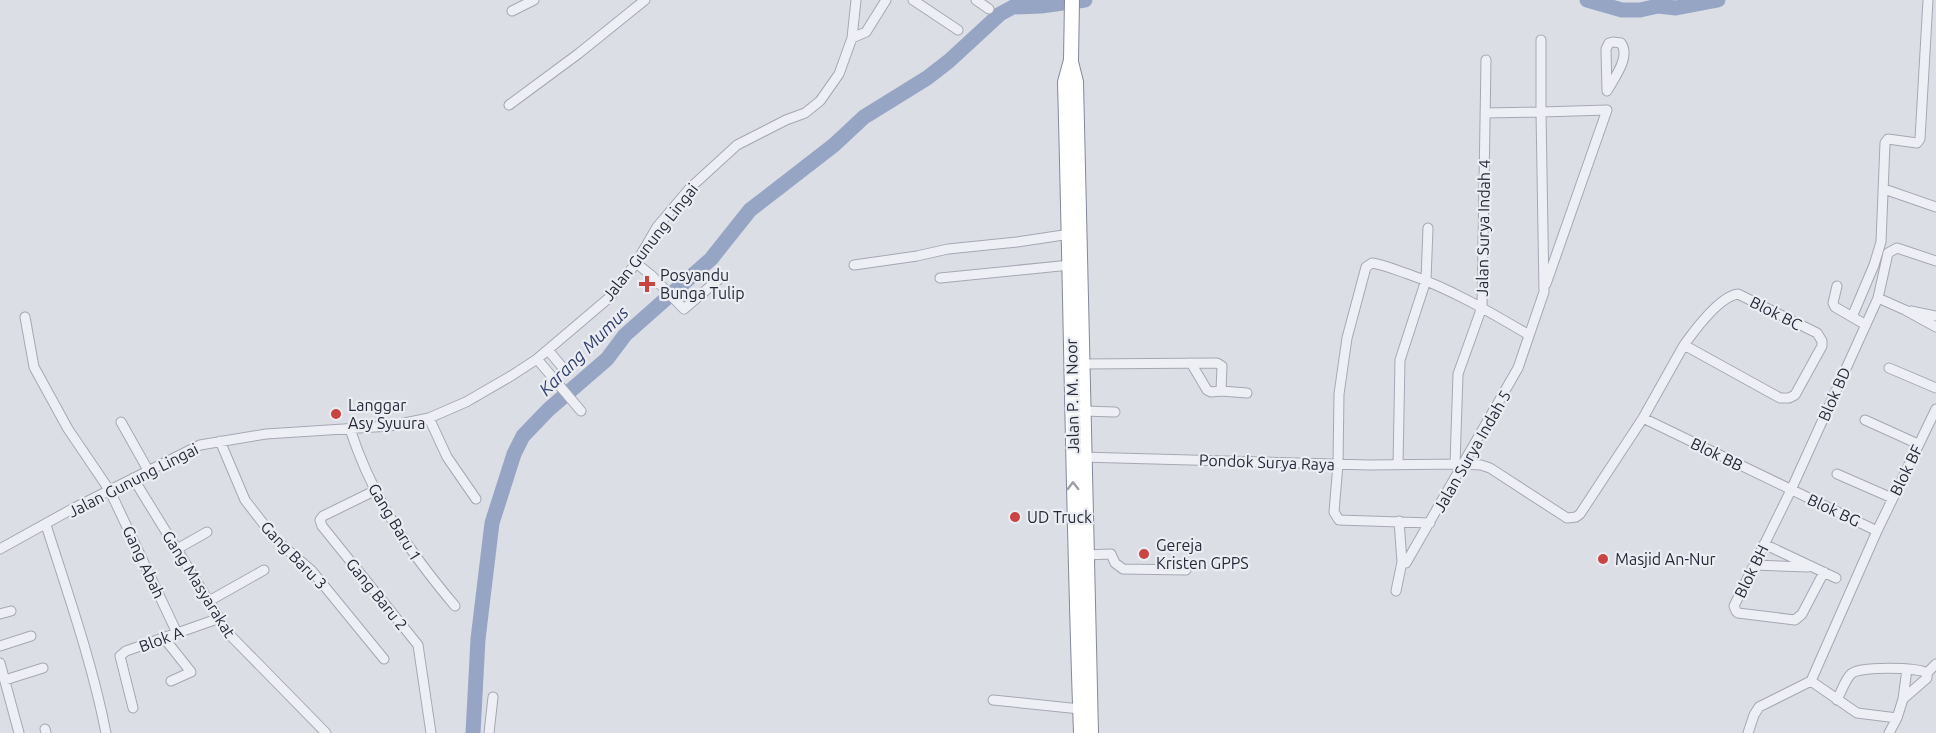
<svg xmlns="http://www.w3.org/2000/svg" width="1936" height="733" viewBox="0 0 1936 733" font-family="Ubuntu,sans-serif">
<rect width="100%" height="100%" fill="#dcdee6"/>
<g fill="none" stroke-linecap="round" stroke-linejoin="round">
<path stroke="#97a5c5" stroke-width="15" d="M1587,0L1622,10H1640L1658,6L1676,8L1718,0
M473,733L478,639L492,523L514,454L523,436L548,410L607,359L625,335L711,259L750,210L834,145L864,117L927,78L949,61L1000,14L1013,7L1041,6L1085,0"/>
<defs>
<path id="minor" d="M913,0L958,30
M976,0L989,9
M512,11L534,0
M852,38L866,32L886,0
M1541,40V112L1607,110L1546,284
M1613,42L1621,43C1631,57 1614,78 1607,91L1606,49L1609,43Z
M509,105L578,54L645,0
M1884,189L1936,207
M636,263L651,275L684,309L719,279
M854,265L917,256L948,249L1017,242L1070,234
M940,278L1070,265
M1837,286L1833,303L1835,307L1866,325
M1738,294L1817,333L1822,341V346L1795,395L1789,398H1780L1684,345C1694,331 1720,296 1738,294Z
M1878,298L1905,310L1936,327
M1911,311L1936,316
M25,317L34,367L68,429L110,491L177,633
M1852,317L1874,265L1881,242L1885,143L1888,139L1917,143L1920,139L1928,0
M548,350L563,368
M537,359L581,411
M1191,363L1207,390L1211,392L1221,391
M1082,364L1217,363L1222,366L1221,391L1247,393
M1889,368L1936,388
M1083,411L1115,412
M429,418L447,457L476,499
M1643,418L1877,531
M1865,420L1918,444
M121,422L148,470
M350,429C373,499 408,550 455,606
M220,441L245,500L276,540L312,571L384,659
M1081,457L1369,465L1462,464L1481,465L1490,468L1567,518L1576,517L1580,514L1643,418L1684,345
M1398,464L1400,360L1426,280L1428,228
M1455,464L1458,374L1482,307L1486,60
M1837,474L1892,498
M133,478L229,634L326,733
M374,491L323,516L320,520L322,526L418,645L431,733
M1399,521L1402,562L1406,563L1518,368L1544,292L1541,112L1485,113
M1430,523L1339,520L1334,512L1338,464L1339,394L1347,338L1366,267L1372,263C1385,265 1396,270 1408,274C1451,289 1490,312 1529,335
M46,525C68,594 92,662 106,733
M1764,544L1836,578
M0,549L72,509L200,445L266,434L390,426L429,418L466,402L511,376L537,359L610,297L636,263L657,227L690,188L737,145L786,120L805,113L820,101L839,74L852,38L856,0
M177,549L207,532
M1086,555L1111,554L1115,563L1123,569L1186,570
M1754,565L1808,567
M1824,572L1802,614L1795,620L1738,613L1736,611L1734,606L1791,490L1878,298L1888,253L1897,248L1936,261
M1396,591L1402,562
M209,601L264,570
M0,614L11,611
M164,638L191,672L171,681
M0,646L31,636
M0,663L19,733
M5,680L43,668
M1811,681L1857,713L1897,718L1903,699L1927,678V673L1936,664
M1903,699L1907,669
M993,700L1080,709
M1837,700C1841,692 1845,680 1851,674C1859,666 1917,667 1927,673
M133,708L120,656L126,651L220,618
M45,729L46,733
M489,733L493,697
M1748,733L1754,715L1759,707L1811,681L1877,531L1936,409
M1889,733L1897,718"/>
<path id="highway" d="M1072,0L1071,60L1065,82C1071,299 1073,516 1081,733
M1071,62L1076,82L1091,733"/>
</defs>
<use href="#minor" stroke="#a5a8b3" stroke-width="11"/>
<use href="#highway" stroke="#83899c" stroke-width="16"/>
<use href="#minor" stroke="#eeeff4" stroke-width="9"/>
<use href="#highway" stroke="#fff" stroke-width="14"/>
</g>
<defs><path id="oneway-chevron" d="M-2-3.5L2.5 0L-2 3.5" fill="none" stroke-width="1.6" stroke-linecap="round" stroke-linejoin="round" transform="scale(1.5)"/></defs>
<use stroke="#9d9fa7" href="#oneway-chevron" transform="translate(1073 486) rotate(-91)"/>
<g fill="#ca4441" stroke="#ebedf3" stroke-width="2">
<path d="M644 275h6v6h6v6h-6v6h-6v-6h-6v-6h6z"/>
<circle cx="336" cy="414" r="6"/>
<circle cx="1015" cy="517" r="6"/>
<circle cx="1144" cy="554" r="6"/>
<circle cx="1603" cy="559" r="6"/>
</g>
<g text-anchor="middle" stroke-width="4.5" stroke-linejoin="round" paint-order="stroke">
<g font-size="16" fill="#262a3b" stroke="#ebedf3">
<text transform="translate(1483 228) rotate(-89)" y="6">Jalan Surya Indah 4</text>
<text transform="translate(650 242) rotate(-52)" y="6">Jalan Gunung Lingai</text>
<text transform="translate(1776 313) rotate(27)" y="6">Blok BC</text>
<text transform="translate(1834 394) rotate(-66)" y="6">Blok BD</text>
<text transform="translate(1072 396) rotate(-91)" y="6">Jalan P. M. Noor</text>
<text transform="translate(1472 451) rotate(-60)" y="6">Jalan Surya Indah 5</text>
<text transform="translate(1717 454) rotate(26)" y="6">Blok BB</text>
<text transform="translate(1267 462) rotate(2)" y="6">Pondok Surya Raya</text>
<text transform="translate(1906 470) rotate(-64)" y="6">Blok BF</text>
<text transform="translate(133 480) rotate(-27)" y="6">Jalan Gunung Lingai</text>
<text transform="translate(1834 510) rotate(25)" y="6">Blok BG</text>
<text transform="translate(395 522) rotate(59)" y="6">Gang Baru 1</text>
<text transform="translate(294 555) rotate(46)" y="6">Gang Baru 3</text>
<text transform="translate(144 562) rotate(65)" y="6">Gang Abah</text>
<text transform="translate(1751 571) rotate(-64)" y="6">Blok BH</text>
<text transform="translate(199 584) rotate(58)" y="6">Gang Masyarakat</text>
<text transform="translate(377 594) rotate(51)" y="6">Gang Baru 2</text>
<text transform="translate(161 639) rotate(-20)" y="6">Blok A</text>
</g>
<g font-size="16" fill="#262a3b" stroke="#ebedf3" text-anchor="start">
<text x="660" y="281">Posyandu<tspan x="660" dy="18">Bunga Tulip</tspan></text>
<text x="348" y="411">Langgar<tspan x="348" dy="18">Asy Syuura</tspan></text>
<text x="1027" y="523">UD Truck</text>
<text x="1156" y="551">Gereja<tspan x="1156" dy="18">Kristen GPPS</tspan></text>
<text x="1615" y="565">Masjid An-Nur</text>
</g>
<g font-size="18" font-style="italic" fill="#31426e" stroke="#ebedf3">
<text transform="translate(584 351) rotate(-45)" y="6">Karang Mumus</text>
</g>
</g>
</svg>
